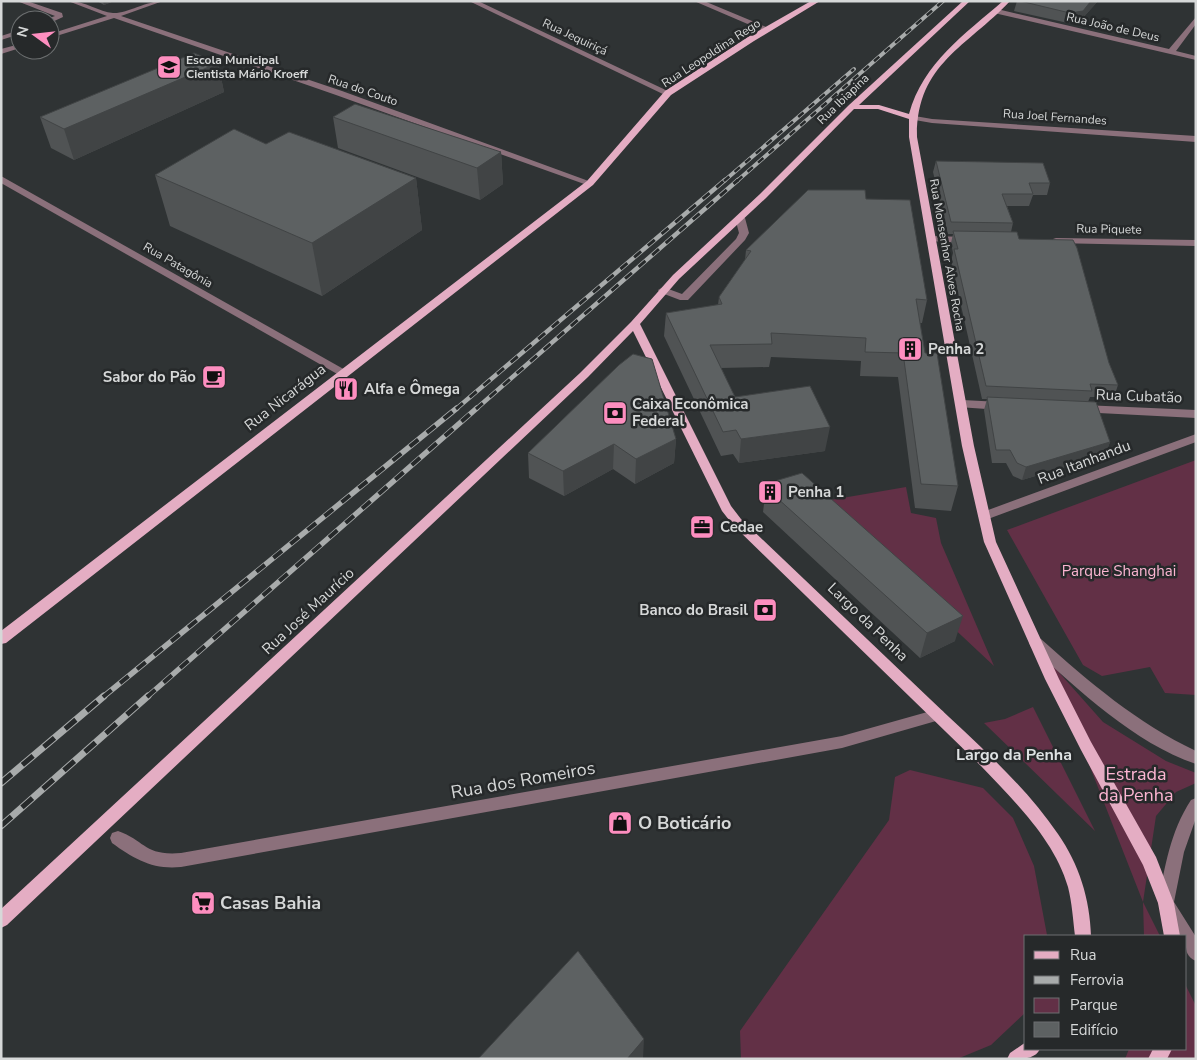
<svg xmlns="http://www.w3.org/2000/svg" width="1197" height="1060" viewBox="0 0 1197 1060" font-family="'Nunito Sans',sans-serif">
<rect width="100%" height="100%" fill="#2f3334"/>
<path fill="#623046" d="M1196,460V695L1165,693L1150,667L1102,676L1083,665L1007,530Z
M906,487L911,513L936,518L941,543L994,666L819,502Z
M1048,660L1103,722L1166,761L1196,773V783L1176,792L1156,816L1143,902L1160,936H1144L1143,902Z
M1033,707L1095,831L984,723L1005,719Z
M910,770L983,788L1013,818L1034,866L1047,935L1026,936V1012L991,1045L957,1059H741L740,1031L889,820L895,777Z
M1186,986L1196,1006V1059H1125L1129,1049H1186Z"/>
<g fill="none" stroke-linecap="round" stroke-linejoin="round">
<path fill="#8b707b" fill-rule="evenodd" d="M17,1H27L62,13L63,17L50,23V20L47,19L55,16Z
M68,1C86,1 99,12 113,13C126,14 146,1 163,1L121,16L342,91L594,183L587,185L336,95L114,18L50,38V34L107,16Z
M469,1H478L672,93L665,95Z
M694,1H704L771,29L764,31Z
M997,9L1169,49L1196,17V24L1176,51L1196,56V60L994,13V9Z
M20,30V34L1,40V36Z
M20,44V48L1,54V49Z
M909,115L932,119L1196,136V142L932,123L909,119Z
M1,176L347,371L348,373L343,376L339,375L1,183Z
M740,215L745,218L749,233L745,240L688,300H680L659,292L658,290L663,287L682,294L736,239L739,233L735,218Z
M931,236L968,237L973,240L968,243L928,241V237Z
M1056,238L1196,240V246L1053,243V239Z
M962,400L1001,402L1007,406L1001,410L958,407L956,404Z
M1083,405L1196,410V418L1079,412L1077,409L1079,406Z
M1196,434V442L988,519L984,520L978,516L980,513Z
M1036,638L1041,639C1089,682 1137,723 1196,751V764C1134,743 1079,690 1031,647L1029,643L1031,639Z
M938,709L943,711L945,715L943,719L842,748L181,867C153,870 134,859 112,843L110,838L112,833L118,831C146,841 144,856 181,853L842,736Z
M1196,798V818L1184,852L1174,902L1196,937V961C1184,956 1186,947 1186,936H1177L1158,903C1165,867 1170,832 1191,800Z"/>
<path fill="#e4adc3" fill-rule="evenodd" d="M811,1H820L754,41L671,95L593,185L6,643L1,644V631L587,181L665,91L748,37Z
M963,1H970L859,105H879L909,114C923,63 965,34 1003,1H1010C967,47 916,64 917,137L974,446L996,542L1059,679L1091,742L1156,857L1174,903L1180,936H1164L1158,903L1143,865L1081,750L1045,679L984,542L962,446L909,137V119L878,109H854L766,198L679,279L640,324L731,506L741,519C804,579 867,639 930,699C975,742 1023,783 1058,834C1079,864 1090,899 1091,936H1075C1073,919 1072,903 1068,887C1054,839 1014,801 981,766L733,525L722,511L633,331L588,377L7,925L1,928V909L580,373L631,322L673,275L760,194L849,105Z
M1026,1042V1049H1040C1035,1060 1020,1059 1007,1059L1010,1053Z
M1153,1049H1172L1167,1059H1148Z"/>
<defs>
<path id="rail-far3" d="M724,181L854,69
M737,181L943,1"/>
<path id="rail-far2" d="M456,409L725,180
M476,409L738,180"/>
<path id="rail-far1" d="M103,697L457,408
M147,697L477,408"/>
<path id="rail" d="M1,783L104,696
M1,826L148,696"/>
</defs>
<use href="#rail-far3" stroke="#a8abab" stroke-width="4"/>
<use href="#rail-far2" stroke="#a8abab" stroke-width="4.5"/>
<use href="#rail-far1" stroke="#a8abab" stroke-width="5.5"/>
<use href="#rail" stroke="#a8abab" stroke-width="7"/>
<use href="#rail-far3" stroke="#26292a" stroke-width="2.5" stroke-dasharray="7" stroke-linecap="butt"/>
<use href="#rail-far2" stroke="#26292a" stroke-width="3" stroke-dasharray="9" stroke-linecap="butt"/>
<use href="#rail-far1" stroke="#26292a" stroke-width="4" stroke-dasharray="11" stroke-linecap="butt"/>
<use href="#rail" stroke="#26292a" stroke-width="5" stroke-dasharray="14" stroke-linecap="butt"/>
</g>
<path fill="#505354" d="M97,1H114L104,5Z
M1017,1H1098L1080,21L1068,23L1014,11Z
M218,63L224,92L74,160L51,148L40,117Z
M333,117L501,152L503,184L480,200L338,148Z
M266,144L416,178L422,230L322,296L170,226L155,175Z
M936,161L1050,183L1047,195H1033L1029,206H1007L1013,223L1011,232L1019,239L1109,363L1118,385L1114,397H1090L1088,402L1110,442L1105,455L1022,480L1013,476L1006,463H992L984,410L987,399H982L951,261L953,253L951,243L953,234H948L933,172Z
M866,199L927,300L922,323H920L925,353L958,486L951,511L915,508L898,377L860,376L861,361L771,357L769,367L721,368L735,397L825,451L739,463L733,454L721,456L664,336L666,313L718,305L719,297L745,260L746,250Z
M619,365L676,439L674,463L635,484L613,469L564,496L529,478L528,453Z
M775,481L955,641L920,658L763,512L766,488L774,484Z"/>
<path fill="#414445" d="M103,1H114L104,5Z
M1091,1H1098L1080,21L1068,23L1070,13Z
M218,63L224,92L74,160L64,129Z
M501,152L503,184L480,200L477,168Z
M416,178L422,230L322,296L312,243Z
M830,427L825,451L739,463L741,439Z
M676,439L674,463L635,484L636,459Z
M1110,442L1105,455L1022,480L1026,467Z
M614,444L613,469L564,496L563,471Z
M963,616L955,641L920,658L927,633Z
M644,1039L643,1059H627Z"/>
<path fill="#5d6162" stroke="#414445" d="M1020,1H1091L1083,11L1070,13Z
M194,53L218,63L64,129L40,117Z
M355,104L501,152L477,168L333,117Z
M234,129L266,144L289,132L416,178L312,243L155,175Z
M936,161L1043,163L1050,183H1029L1033,194H1002L1013,223L951,222Z
M808,190H865L866,199L910,200L927,300L916,299L925,353H937L958,486L921,484L903,353L865,352L866,338L771,333L772,344L710,345L735,397L810,386L830,427L741,439L736,430L723,432L666,313L722,304L719,297L751,251L746,250Z
M953,231L1017,232L1019,239L1073,240L1077,248L1109,363L1118,385L1090,384L1092,391L986,386L954,249H958Z
M633,354L652,359L676,439L636,459L614,444L563,471L528,453L619,365Z
M987,397L1096,402L1110,442L1026,467L1017,463L1010,450H996Z
M802,473L963,616L927,633L766,488L777,483L775,481Z
M578,951L644,1039L627,1059H478Z"/>
<defs>
<symbol id="school-square" viewBox="-11 -11 22 22"><rect x="-9" y="-9" width="18" height="18" rx="4" fill="#fd8ebf" stroke="#26292a"/><path d="M0-5L7-2L0 1L-7-2ZM-4 1L0 2.5L4 1V4Q0 6-4 4Z" fill="#111"/></symbol>
<symbol id="building-square" viewBox="-11 -11 22 22"><rect x="-9" y="-9" width="18" height="18" rx="4" fill="#fd8ebf" stroke="#26292a"/><path d="M-4-6H4V6H1V3H-1V6H-4ZM-2.5-4.3h1.7v1.8h-1.7ZM.8-4.3h1.7v1.8H.8ZM-2.5-1h1.7V.8h-1.7ZM.8-1h1.7V.8H.8Z" fill="#111"/></symbol>
<symbol id="cafe-square" viewBox="-11 -11 22 22"><rect x="-9" y="-9" width="18" height="18" rx="4" fill="#fd8ebf" stroke="#26292a"/><path d="M-5.5-4.5H6V0H3Q3 3.5 0 3.5H-2.5Q-5.5 3.5-5.5 0ZM3-3.2v2h1.7v-2ZM-6 4.5H4V6H-6Z" fill="#111"/></symbol>
<symbol id="restaurant-square" viewBox="-11 -11 22 22"><rect x="-9" y="-9" width="18" height="18" rx="4" fill="#fd8ebf" stroke="#26292a"/><path d="M-5-6h1v4h1v-4h1v4h1v-4h1v5L-1.5 .5V6h-2V.5L-5-1ZM5-6V6H3V1.5H1.5Q1.5-4 5-6Z" fill="#111"/></symbol>
<symbol id="bank-square" viewBox="-11 -11 22 22"><rect x="-9" y="-9" width="18" height="18" rx="4" fill="#fd8ebf" stroke="#26292a"/><path d="M-6-4H6V4H-6ZM0-2.3a2.3 2.3 0 1 0 0 4.6a2.3 2.3 0 1 0 0-4.6Z" fill="#111"/></symbol>
<symbol id="office-square" viewBox="-11 -11 22 22"><rect x="-9" y="-9" width="18" height="18" rx="4" fill="#fd8ebf" stroke="#26292a"/><path d="M-6-3h4V-5.5h4V-3h4V5H-6ZM-1-4.5V-3h2v-1.5ZM-6 0V1H6V0Z" fill="#111"/></symbol>
<symbol id="shop-square" viewBox="-11 -11 22 22"><rect x="-9" y="-9" width="18" height="18" rx="4" fill="#fd8ebf" stroke="#26292a"/><path d="M-5-2.5h2.3a2.7 3.5 0 0 1 5.4 0H5L5.5 6h-11ZM-1.5-2.5h3a1.5 2.3 0 0 0-3 0Z" fill="#111"/></symbol>
<symbol id="supermarket-square" viewBox="-11 -11 22 22"><rect x="-9" y="-9" width="18" height="18" rx="4" fill="#fd8ebf" stroke="#26292a"/><path d="M-6-5.5h2.5l.6 2H6L4.5 2H-2.5L-4.4-4H-6ZM-1.5 3.2a1.3 1.3 0 1 0 .1 0ZM3 3.2a1.3 1.3 0 1 0 .1 0Z" fill="#111"/></symbol>
</defs>
<g fill-rule="evenodd">
<use href="#school-square" x="155" y="53" width="28" height="28"/>
<use href="#building-square" x="896" y="335" width="28" height="28"/>
<use href="#cafe-square" x="200" y="363" width="28" height="28"/>
<use href="#restaurant-square" x="332" y="375" width="28" height="28"/>
<use href="#bank-square" x="601" y="399" width="28" height="28"/>
<use href="#building-square" x="756" y="478" width="28" height="28"/>
<use href="#office-square" x="688" y="513" width="28" height="28"/>
<use href="#bank-square" x="751" y="596" width="28" height="28"/>
<use href="#shop-square" x="606" y="809" width="28" height="28"/>
<use href="#supermarket-square" x="189" y="889" width="28" height="28"/>
</g>
<g text-anchor="middle" stroke-width="5" stroke-linejoin="round" paint-order="stroke">
<g font-size="12" fill="#d6d8d8" stroke="#26292a">
<text transform="translate(1113 27) rotate(13)" y="4">Rua João de Deus</text>
<text transform="translate(575 37) rotate(25)" y="4">Rua Jequiriçá</text>
<text transform="translate(711 53) rotate(-33)" y="4">Rua Leopoldina Rego</text>
<text transform="translate(363 90) rotate(19)" y="4">Rua do Couto</text>
<text transform="translate(843 99) rotate(-44)" y="4">Rua Ibiapina</text>
<text transform="translate(1055 117) rotate(4)" y="4">Rua Joel Fernandes</text>
<text transform="translate(1109 229) rotate(1)" y="4">Rua Piquete</text>
<text transform="translate(947 255) rotate(80)" y="4">Rua Monsenhor Alves Rocha</text>
<text transform="translate(178 265) rotate(30)" y="4">Rua Patagônia</text>
</g>
<g font-size="12" font-weight="bold" fill="#d6d8d8" stroke="#26292a" text-anchor="start">
<text x="186" y="64">Escola Municipal<tspan x="186" dy="14">Cientista Mário Kroeff</tspan></text>
</g>
<g font-size="15" font-weight="bold" fill="#d6d8d8" stroke="#26292a" text-anchor="start">
<text x="928" y="354">Penha 2</text>
<text x="196" y="382" text-anchor="end">Sabor do Pão</text>
<text x="364" y="394">Alfa e Ômega</text>
<text x="632" y="409">Caixa Econômica<tspan x="632" dy="17">Federal</tspan></text>
<text x="788" y="497">Penha 1</text>
<text x="720" y="532">Cedae</text>
<text x="748" y="615" text-anchor="end">Banco do Brasil</text>
</g>
<g font-size="15" fill="#d6d8d8" stroke="#26292a">
<text transform="translate(1139 396) rotate(2)" y="5">Rua Cubatão</text>
<text transform="translate(285 397) rotate(-38)" y="5">Rua Nicarágua</text>
<text transform="translate(1084 462) rotate(-21)" y="5">Rua Itanhandu</text>
<text transform="translate(308 611) rotate(-43)" y="5">Rua José Maurício</text>
<text transform="translate(868 622) rotate(44)" y="5">Largo da Penha</text>
</g>
<g font-size="15" fill="#fcb5d2" stroke="#26292a">
<text x="1119" y="576">Parque Shanghai</text>
</g>
<g font-size="16" font-weight="bold" fill="#dee2e3" stroke="#26292a">
<text x="1014" y="760">Largo da Penha</text>
</g>
<g font-size="18" fill="#fcb5d2" stroke="#26292a">
<text x="1136" y="780">Estrada<tspan x="1136" dy="21">da Penha</tspan></text>
</g>
<g font-size="18" fill="#d6d8d8" stroke="#26292a">
<text transform="translate(523 780) rotate(-10)" y="6">Rua dos Romeiros</text>
</g>
<g font-size="18" font-weight="bold" fill="#d6d8d8" stroke="#26292a" text-anchor="start">
<text x="638" y="829">O Boticário</text>
<text x="220" y="909">Casas Bahia</text>
</g>
</g>
<rect width="1197" height="1060" fill="none" stroke="#d6d8d8" stroke-width="5"/>
<rect x="1024" y="935" width="162" height="115" fill="#26292a" stroke="#6c6f70"/>
<rect x="1034" y="951" width="25" height="8" fill="#e4adc3" stroke="#6c6f70"/>
<text x="1070" y="960" font-size="15" fill="#d6d8d8">Rua</text>
<rect x="1034" y="976" width="25" height="8" fill="#a8abab" stroke="#6c6f70"/>
<text x="1070" y="985" font-size="15" fill="#d6d8d8">Ferrovia</text>
<rect x="1034" y="998" width="25" height="15" fill="#623046" stroke="#6c6f70"/>
<text x="1070" y="1010" font-size="15" fill="#d6d8d8">Parque</text>
<rect x="1034" y="1022" width="25" height="15" fill="#5d6162" stroke="#6c6f70"/>
<text x="1070" y="1035" font-size="15" fill="#d6d8d8">Edifício</text>
<g transform="translate(35 35) rotate(285)"><circle r="24" fill="#26292a" stroke="#6c6f70"/>
<path d="M0-4L9 19L0 12L-9 19Z" fill="#fd8ebf"/>
<text y="-8" font-size="14" font-weight="bold" text-anchor="middle" fill="#d6d8d8">N</text>
</g>
</svg>
